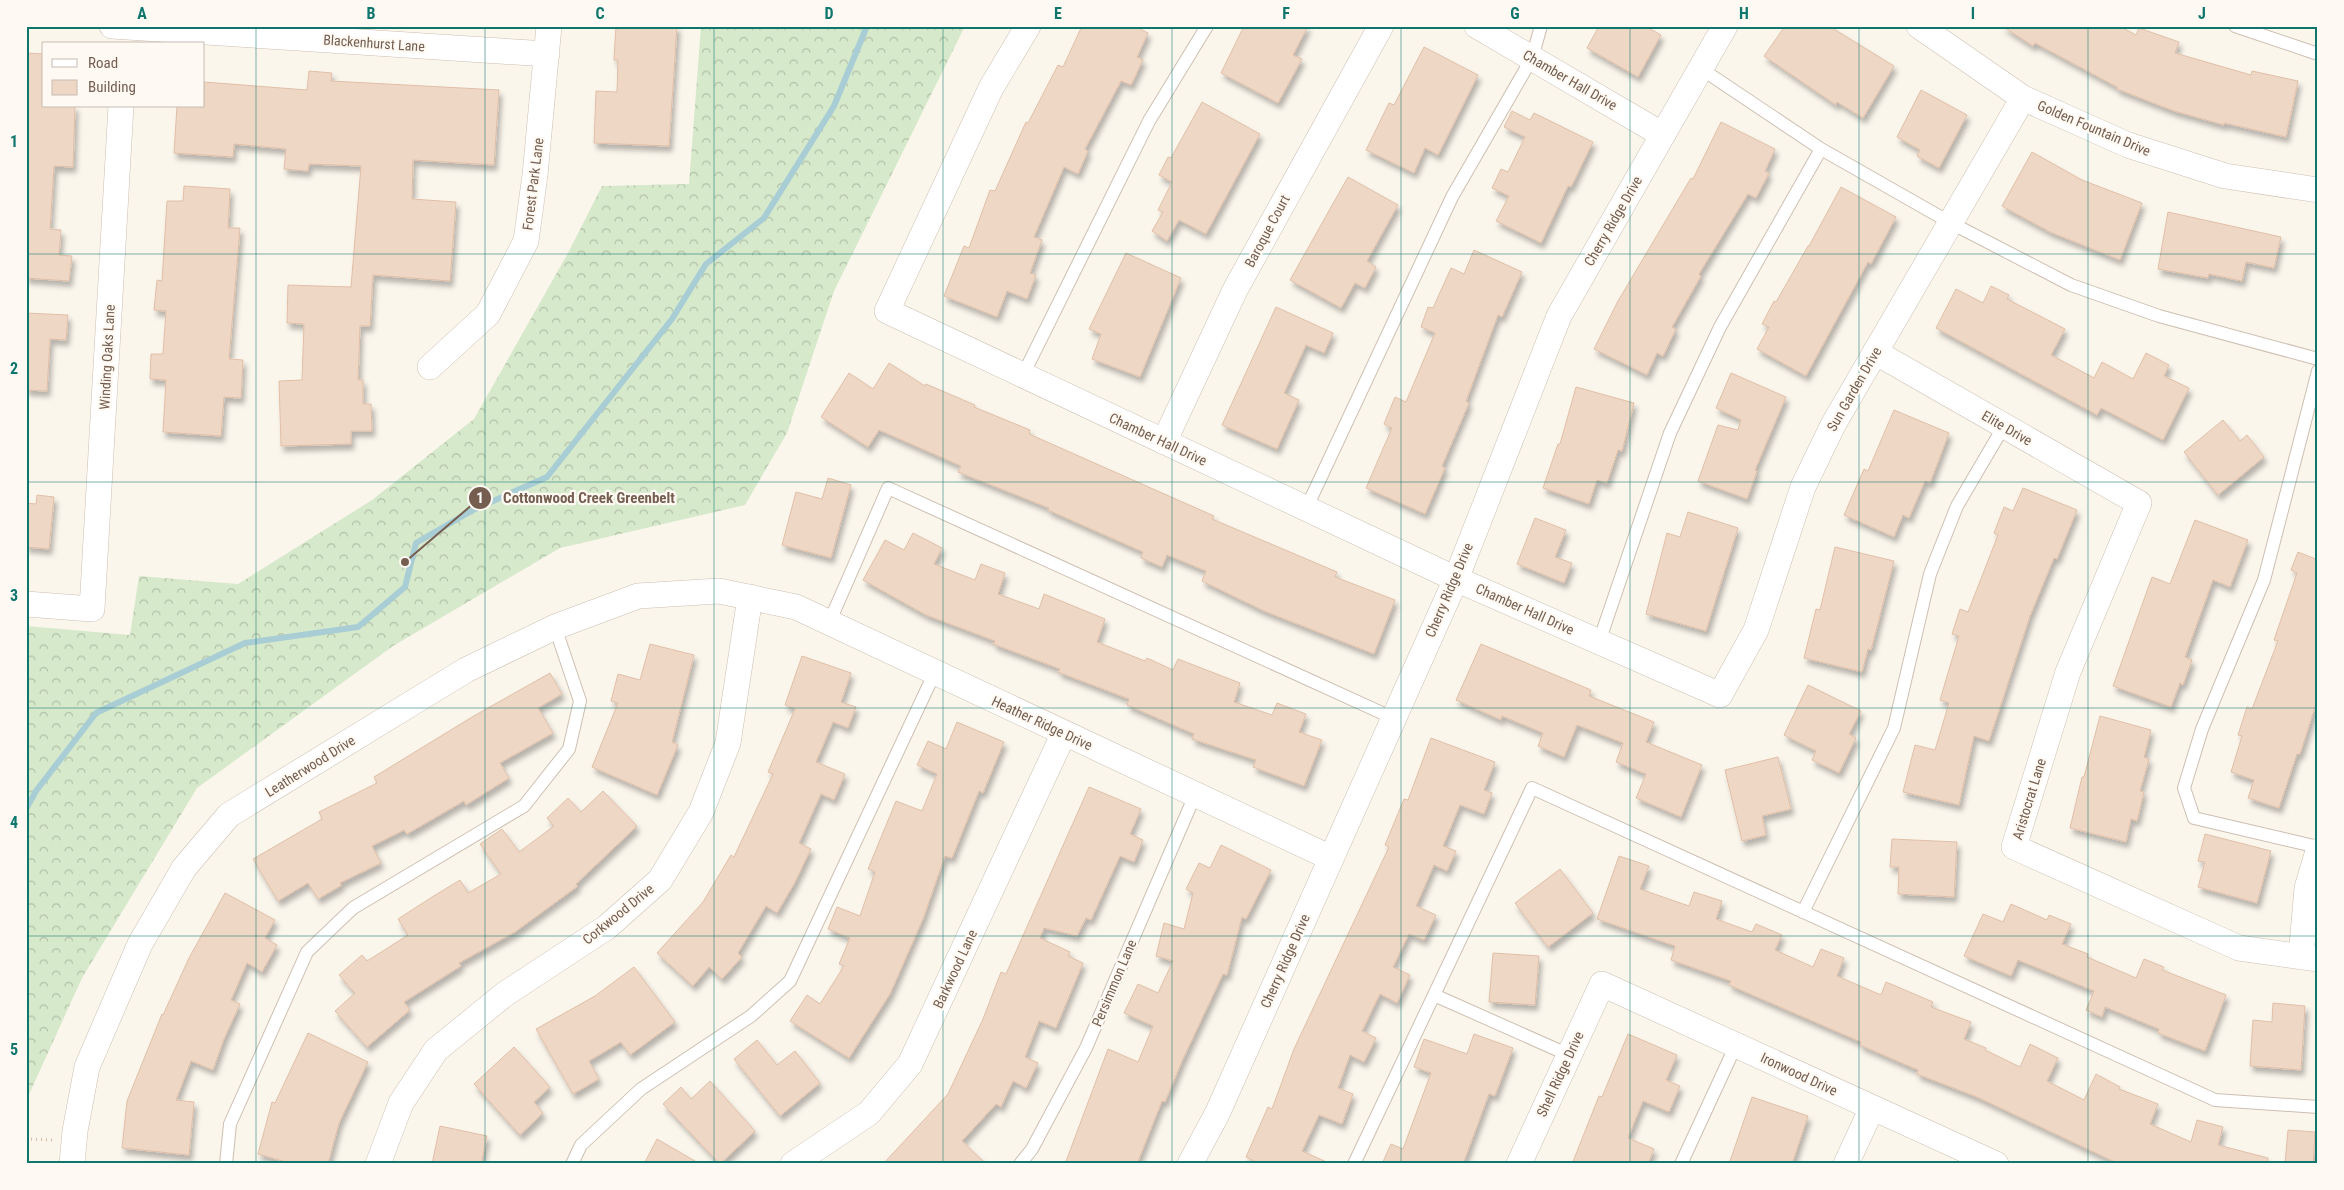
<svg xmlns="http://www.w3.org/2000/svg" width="2344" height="1190" viewBox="0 0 2344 1190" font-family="'Roboto Condensed',sans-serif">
<defs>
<pattern id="forest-crowns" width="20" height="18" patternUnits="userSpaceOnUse" patternTransform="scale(1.25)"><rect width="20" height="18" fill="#d6e9cb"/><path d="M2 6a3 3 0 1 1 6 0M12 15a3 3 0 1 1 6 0" fill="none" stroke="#b2c0a7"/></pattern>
<filter id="shadow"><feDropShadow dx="3" dy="5.5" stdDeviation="2.5" flood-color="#0004"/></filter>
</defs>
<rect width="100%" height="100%" fill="#fbf6ec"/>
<path fill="url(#forest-crowns)" d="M701,26H965L834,291L787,433L745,505L560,548L393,646L197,788L82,978L26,1101V626L130,635L139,576L238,584L372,500L474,419L568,253L602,186L689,184Z"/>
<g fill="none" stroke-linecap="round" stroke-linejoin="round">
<path stroke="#a8cdd5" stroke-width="6" d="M26,809L36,791L96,713L245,643L358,627L405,587L416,543L473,510L547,477L672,319L706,264L764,218L834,106L867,26"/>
</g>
<path fill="#efd7c6" stroke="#e0bfa7" filter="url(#shadow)" d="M616,26H677L669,146L594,143L596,91L617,92L618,60H614Z
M1082,26H1134L1148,33L1137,57L1143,60L1131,85L1121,81L1085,149L1088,151L1078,174L1064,167L1034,237L1042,240L1030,273L1036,275L1027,299L1007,291L997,317L944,296L964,246L969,248L990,190L995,191L1026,122L1028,123L1058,65L1063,67Z
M1244,26H1308L1293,55L1302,59L1278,103L1221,73Z
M1599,26H1645L1661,35L1638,77L1587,48Z
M1785,26H1829L1894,66L1863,118L1837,102L1836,105L1764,56Z
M2002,26H2119L2136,35L2139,28L2179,42L2175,53L2251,75L2252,71L2298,81L2286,137L2224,123V125L2174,111L2117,89V87L2035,43L2033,46Z
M1424,47L1478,75L1438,155L1425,148L1414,173L1366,150L1389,103L1394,105Z
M26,53L44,54V106H75L73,167L54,166L50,229L61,230L59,255L72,256L69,281L26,278Z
M309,71L332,73L331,81L499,90L494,165L413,160L412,199L456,202L450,281L373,275L370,326H360L358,380H363V404H371L372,431H351V444L281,446L279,381L302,380L304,324L287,323L288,285L351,287L361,166L309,164L308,171L284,169L286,149L234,144L233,157L174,153L177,106H204V82L307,90Z
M1921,90L1967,115L1939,168L1917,156L1920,150L1897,137Z
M1202,102L1260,134L1206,234L1179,220L1167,241L1152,231L1163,212L1158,210L1172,182L1159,175L1168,157L1171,158Z
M1512,111L1530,120L1534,113L1593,142L1571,187L1568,186L1541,243L1496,221L1509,196L1492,188L1501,169L1508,172L1525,137L1504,127Z
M1721,122L1775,149L1765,171L1769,173L1756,198L1748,194L1699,274L1701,276L1672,327L1676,329L1663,356L1657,353L1647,375L1594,349L1618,301L1691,178L1693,179Z
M2032,152L2082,180L2142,203L2120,260L2050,232L2002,206Z
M1348,177L1398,205L1367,261L1376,267L1365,288L1355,283L1341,308L1290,280Z
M184,186L230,189L228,228H240L229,359L243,360L241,398L224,397L221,436L163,432L166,380L150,379L151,354H163L166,311L154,310L157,280L162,281L167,201H183Z
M1841,187L1896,217L1871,264L1868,262L1806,376L1757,349L1769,327L1762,324L1774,301L1776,302L1808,246H1809Z
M2168,212L2281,237L2274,268L2246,262L2242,281L2209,274L2208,278L2158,269Z
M1474,250L1522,272L1502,317L1498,315L1466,401L1469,403L1442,466L1445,468L1425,514L1366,488L1392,428L1384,424L1395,397L1406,402L1435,333L1421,327L1428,307L1433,308L1451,268L1464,274Z
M1126,253L1181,278L1140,377L1092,359L1101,334L1089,329Z
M1991,286L2009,295L2007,299L2065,329L2051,355L2094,378L2102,362L2133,379L2146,353L2169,365L2164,376L2189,388L2163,440L2101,408L2097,415L1936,328L1956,289L1983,303Z
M1276,307L1333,333L1324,353L1306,345L1284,393L1299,400L1277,449L1222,425Z
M26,313L68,315L66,340L50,339L47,391L26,390Z
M889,363L925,386L926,384L975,405L974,407L1030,430L1029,434L1214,516L1212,519L1337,572L1335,577L1395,600L1374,654L1264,611L1202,581L1206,571L1167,555L1162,567L1141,558L1143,552L1048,510L1049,508L958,472L961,466L879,430L868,447L821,417L849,373L873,389Z
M1731,373L1786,397L1755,470L1757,471L1747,499L1698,481L1718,425L1738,430L1741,420L1716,408Z
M1576,387L1634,403L1622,451L1618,450L1607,483L1597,480L1589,504L1543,488L1558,444H1560Z
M1894,410L1949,433L1930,483L1925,481L1909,518L1903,515L1894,537L1844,515L1864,469L1868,471Z
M2223,420L2240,441L2247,435L2264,457L2218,495L2184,452Z
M828,478L851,485L831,558L782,545L796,492L822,499Z
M2023,488L2077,510L2057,559L2054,558L2030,616L1989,741L1974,736L1959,805L1903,792L1915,745L1935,750L1949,703L1940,700L1959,636L1952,634L1960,609L1968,612L1998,535L1994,533L2004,507L2013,511Z
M37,495L54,497L49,549L26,547V503L36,504Z
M1688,512L1738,528L1706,631L1646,614L1667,533L1680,537Z
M1535,518L1566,530L1555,557L1572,563L1564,583L1517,564Z
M2195,520L2248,540L2230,587L2213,580L2185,657L2192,660L2183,685L2180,683L2171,707L2113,686L2152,577L2170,584Z
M913,533L942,548L934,564L975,580L981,564L1005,573L998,594L1039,609L1044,594L1105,619L1097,642L1145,661L1147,658L1173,670L1178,659L1240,683L1234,702L1272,715L1277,703L1306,714L1299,732L1322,740L1304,786L1253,767L1256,760L1192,739L1194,734L1127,705L1129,699L1058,672L1060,669L993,644L995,641L926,615L863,580L885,540L904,550Z
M1835,547L1894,561L1871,650L1868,649L1862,672L1804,658L1816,609L1820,610Z
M2298,552L2318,560V698L2300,754H2297L2279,808L2248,798L2254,780L2231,772L2242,736L2238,735L2247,707L2252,709L2278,641L2274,640L2297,573L2291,570Z
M650,644L694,655L672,742L678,745L657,795L592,767L618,703L611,701L618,674L640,680Z
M1481,644L1591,690L1589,696L1654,722L1646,742L1702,765L1681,817L1636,798L1646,774L1616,762L1623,743L1577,725L1564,757L1538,746L1543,733L1502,716L1501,720L1456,700Z
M802,656L851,673L841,702L856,707L848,728L833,722L816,762L845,774L834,800L821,794L799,843L811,849L794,884L777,913L766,906L738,953L742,957L722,979L709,967L693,986L657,953L703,902L731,855L734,857L773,774L768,772L795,709L785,705Z
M550,673L562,694L538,708L553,733L500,763L509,778L466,805L464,801L407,834L404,830L372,846L381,863L340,883L342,885L318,899L308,883L278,901L253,859L322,819L319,812L377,783L374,777L472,717Z
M1808,685L1861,711L1849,734L1856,738L1839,773L1812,760L1816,751L1784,735Z
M2100,716L2151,730L2144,757L2149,759L2140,791L2144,792L2137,821L2131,819L2126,842L2070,828L2082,777H2084Z
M957,722L1004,742L983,793L979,791L952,858L945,856L923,919L890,994L849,1058L790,1021L807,995L820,1004L844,966L839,964L850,938L828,929L837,907L860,916L875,872L868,869L896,801L922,811L937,774L917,765L928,741L946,749Z
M1431,738L1495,762L1484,790L1492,793L1484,814L1460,805L1443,846L1456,851L1447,871L1434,865L1416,906L1436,915L1424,940L1409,934L1393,967L1410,975L1397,1003L1380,994L1362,1031L1376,1038L1364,1062L1350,1055L1338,1088L1353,1094L1342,1124L1319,1115L1302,1151L1331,1164H1260L1246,1157L1268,1107L1272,1109L1294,1049L1389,847L1385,845L1404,799L1408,800Z
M1778,757L1791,809L1762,816L1766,835L1742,841L1725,770Z
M1089,787L1141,809L1130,834L1143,840L1134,862L1120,856L1091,920L1086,918L1077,936L1044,928L1040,938L1070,952L1068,956L1083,963L1056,1028L1039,1021L1025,1057L1038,1063L1026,1088L1013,1081L1001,1107L996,1104L962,1141L986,1164H883L948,1094L983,1019L1001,972L1006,974Z
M603,791L637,826L576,884L578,886L515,932L459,963L461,966L404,1002L410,1010L367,1047L335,1011L355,993L339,975L362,955L367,961L408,935L398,919L432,897L460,880L468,893L501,874L480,844L502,829L519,852L554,826L547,818L568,798L581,812Z
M2205,834L2271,851L2257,903L2198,887L2205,862L2198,861Z
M1892,839L1957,842L1954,897L1898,894L1899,867H1890Z
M1221,845L1271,870L1246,919L1242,917L1227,975L1223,974L1183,1059L1165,1102L1162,1101L1137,1164H1065L1108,1049L1138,1062L1153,1026L1124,1013L1138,984L1158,993L1173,961L1156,956L1164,923L1184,929L1193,893L1186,889L1199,863L1210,868Z
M1619,856L1649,866L1640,889L1689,906L1694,892L1722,901L1716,919L1752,932L1756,924L1782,935L1775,950L1813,967L1821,949L1844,958L1837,976L1881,995L1886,982L1933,1002L1931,1007L1971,1022L1964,1039L1986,1048L1985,1050L2020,1067L2030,1044L2058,1058L2047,1081L2084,1100L2096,1074L2120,1087L2119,1089L2158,1104L2150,1124L2191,1142L2197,1120L2223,1127L2218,1145L2268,1158L2267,1164H2119L1977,1097L1917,1074L1918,1070L1860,1045L1861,1042L1729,985L1731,981L1671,960L1675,946L1597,919Z
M1560,869L1593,913L1548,947L1515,903Z
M225,893L275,920L265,938L277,945L262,972L247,963L231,1000L240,1004L224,1039L213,1070L191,1061L176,1100L194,1102L189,1155L122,1148L127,1101L162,1014L163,1015L189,958Z
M2011,904L2047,920L2049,915L2071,924L2062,944L2088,954L2087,957L2136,978L2144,959L2164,967L2162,970L2226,995L2205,1051L2158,1033L2159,1029L2105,1007L2102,1017L2086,1010L2094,991L2018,960L2011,976L1964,956L1983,914L2003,922Z
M1493,953L1539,956L1535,1005L1489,1002Z
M634,967L675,1022L630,1055L621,1042L589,1061L599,1079L573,1094L536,1029L595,996Z
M2273,1003L2305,1006L2301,1070L2250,1066L2253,1020L2272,1022Z
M308,1033L368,1062L339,1123L328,1164H293L258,1154L272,1102L275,1103Z
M1474,1034L1513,1048L1495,1096L1489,1094L1463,1164H1382L1391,1144L1403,1149L1431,1073L1414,1067L1424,1039L1467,1054Z
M1628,1034L1677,1055L1666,1080L1680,1086L1669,1112L1643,1101L1628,1138L1654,1149L1648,1164H1572L1599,1096L1602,1097Z
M757,1040L777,1065L795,1051L820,1083L780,1116L734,1059Z
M514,1047L550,1087L534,1102L543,1113L520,1135L474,1084Z
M710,1081L755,1131L720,1164L663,1104L681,1087L691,1099Z
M1752,1097L1808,1116L1792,1164H1729Z
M440,1126L487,1136L481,1164H432Z
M2288,1130L2315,1132L2313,1164H2285Z
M657,1139L700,1164H644Z"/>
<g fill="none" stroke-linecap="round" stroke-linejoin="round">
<defs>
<path id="lane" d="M2235,26L2318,54
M1700,68L1821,149L1951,223L2071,285L2159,316L2318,359
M2318,371L2264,580L2202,729L2184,788L2194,818L2318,847
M1023,375L1149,121L1207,26
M1306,509L1452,197L1532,58L1541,26
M829,623L888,488L1393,718
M1599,642L1670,433L1720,327L1821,149
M1803,912L1894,728L1930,574L1957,506L2004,426
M1434,995L1569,1055
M226,1164L230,1124L307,952L353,908L524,806L569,749L580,701L555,627
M572,1164L581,1145L641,1089L751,1016L790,981L935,672
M1020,1164L1032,1149L1086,1048L1195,795
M1354,1164L1532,788L2215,1100L2318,1107
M1681,1164L1736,1045"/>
<path id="street" d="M112,26L547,54
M1028,26L991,88L887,311L1456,579L1720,695L1756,630L1803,487L1833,425L2023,98
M1477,26L1663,135
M1919,26L2023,98L2128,145L2225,176L2318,190
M1875,352L2139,503L2068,672L2014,847L2239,948L2318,959
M430,367L488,314L526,241L535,175L549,26
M1164,442L1235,290L1381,26
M26,604L92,609L121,106
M2301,957L2307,888L2318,851
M72,1164L75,1131L87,1067L140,944L184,868L229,815L466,670L555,627L638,596L719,591L796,607L1331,858
M378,1164L401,1103L436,1050L505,994L607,927L660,880L701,812L728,743L750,597
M793,1164L869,1113L910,1064L1064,733
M1190,1164L1217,1114L1456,579L1559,316L1725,26
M1519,1164L1602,984L1996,1164
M1846,1164L1872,1108"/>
</defs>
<use href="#lane" stroke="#cdbfb2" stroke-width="14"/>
<use href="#street" stroke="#cdbfb2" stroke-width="26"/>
<path stroke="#d4bba8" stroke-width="3" stroke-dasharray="1 4" stroke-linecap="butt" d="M26,1139L53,1140"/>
<use href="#lane" stroke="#fff" stroke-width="12"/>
<use href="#street" stroke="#fff" stroke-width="25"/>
</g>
<path fill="none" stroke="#0f766e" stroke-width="1" stroke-opacity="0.55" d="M256,26V1164M485,26V1164M714,26V1164M943,26V1164M1172,26V1164M1401,26V1164M1630,26V1164M1859,26V1164M2088,26V1164M26,254H2318M26,482H2318M26,708H2318M26,936H2318"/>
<g text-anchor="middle" stroke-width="4.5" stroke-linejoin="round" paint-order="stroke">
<g font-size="14" fill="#755e50" stroke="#fefaf3">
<text transform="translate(374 43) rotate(4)" y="5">Blackenhurst Lane</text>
<text transform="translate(1570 80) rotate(30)" y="5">Chamber Hall Drive</text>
<text transform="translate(2094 128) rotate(23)" y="5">Golden Fountain Drive</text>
<text transform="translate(533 184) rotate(-83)" y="5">Forest Park Lane</text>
<text transform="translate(1613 221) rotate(-60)" y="5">Cherry Ridge Drive</text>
<text transform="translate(1267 231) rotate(-62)" y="5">Baroque Court</text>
<text transform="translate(107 357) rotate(-87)" y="5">Winding Oaks Lane</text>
<text transform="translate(1854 389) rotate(-60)" y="5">Sun Garden Drive</text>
<text transform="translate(2007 428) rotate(30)" y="5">Elite Drive</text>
<text transform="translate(1158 439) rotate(25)" y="5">Chamber Hall Drive</text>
<text transform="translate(1449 590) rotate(-67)" y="5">Cherry Ridge Drive</text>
<text transform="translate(1525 609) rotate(24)" y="5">Chamber Hall Drive</text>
<text transform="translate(1042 723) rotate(25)" y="5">Heather Ridge Drive</text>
<text transform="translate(310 766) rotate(-32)" y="5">Leatherwood Drive</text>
<text transform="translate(2029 799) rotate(-73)" y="5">Aristocrat Lane</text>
<text transform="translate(618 914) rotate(-39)" y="5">Corkwood Drive</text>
<text transform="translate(1285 961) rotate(-66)" y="5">Cherry Ridge Drive</text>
<text transform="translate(955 969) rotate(-65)" y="5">Barkwood Lane</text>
<text transform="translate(1114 983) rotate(-67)" y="5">Persimmon Lane</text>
<text transform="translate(1560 1074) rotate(-65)" y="5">Shell Ridge Drive</text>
<text transform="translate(1799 1074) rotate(25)" y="5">Ironwood Drive</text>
</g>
</g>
<path fill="none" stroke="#755e50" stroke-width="2" d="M405 562L480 498"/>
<g fill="#755e50" stroke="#fefaf3" stroke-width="2">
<circle cx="405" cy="562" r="5"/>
<circle cx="480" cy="498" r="12"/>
</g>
<g font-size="15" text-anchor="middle" font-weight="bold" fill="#fff">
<text x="480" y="503">1</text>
</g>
<g font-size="15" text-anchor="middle" font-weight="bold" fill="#755e50" stroke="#fefaf3" stroke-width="4.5" stroke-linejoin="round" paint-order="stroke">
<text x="589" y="503">Cottonwood Creek Greenbelt</text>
</g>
<rect width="2344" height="1190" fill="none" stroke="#fefaf3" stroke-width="55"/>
<rect x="42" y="42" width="162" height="65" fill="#fefaf3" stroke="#c7bcb2"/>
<rect x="52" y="59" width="25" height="8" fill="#ffffff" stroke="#c7bcb2"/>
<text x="88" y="68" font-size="15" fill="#755e50">Road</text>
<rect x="52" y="80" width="25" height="15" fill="#efd7c6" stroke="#c7bcb2"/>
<text x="88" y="92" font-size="15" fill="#755e50">Building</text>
<rect x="28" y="28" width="2288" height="1134" fill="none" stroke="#0f766e" stroke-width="2"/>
<g font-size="16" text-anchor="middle" font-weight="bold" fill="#0f766e">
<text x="142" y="19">A</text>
<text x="371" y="19">B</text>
<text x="600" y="19">C</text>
<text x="829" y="19">D</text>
<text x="1058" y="19">E</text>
<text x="1286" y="19">F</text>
<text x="1515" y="19">G</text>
<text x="1744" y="19">H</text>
<text x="1973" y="19">I</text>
<text x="2202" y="19">J</text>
<text x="14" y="147">1</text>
<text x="14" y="374">2</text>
<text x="14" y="601">3</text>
<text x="14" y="828">4</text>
<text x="14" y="1055">5</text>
</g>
</svg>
